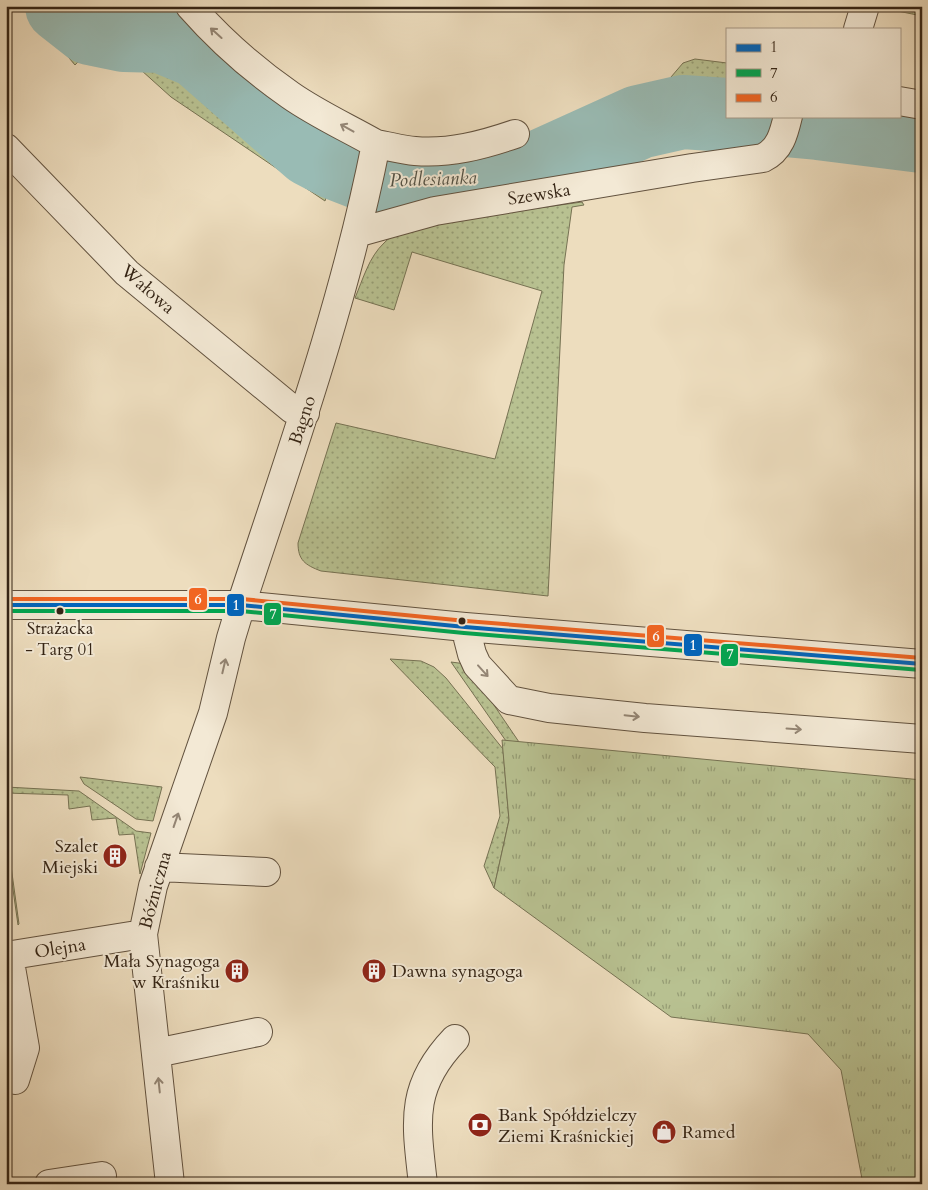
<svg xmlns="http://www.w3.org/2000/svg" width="928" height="1190" viewBox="0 0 928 1190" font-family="Cardo,serif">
<defs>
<pattern id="grass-dots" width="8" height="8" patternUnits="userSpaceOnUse" patternTransform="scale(1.25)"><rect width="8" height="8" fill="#b8c191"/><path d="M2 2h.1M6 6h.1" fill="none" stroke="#969d75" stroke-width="1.8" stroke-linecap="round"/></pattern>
<pattern id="park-tufts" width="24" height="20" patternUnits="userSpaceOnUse" patternTransform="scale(1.25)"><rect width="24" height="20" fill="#b8c191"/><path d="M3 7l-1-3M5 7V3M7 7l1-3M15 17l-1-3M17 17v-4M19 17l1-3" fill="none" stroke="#969d75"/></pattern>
</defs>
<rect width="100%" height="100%" fill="#edddbe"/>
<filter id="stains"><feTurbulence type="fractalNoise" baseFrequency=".004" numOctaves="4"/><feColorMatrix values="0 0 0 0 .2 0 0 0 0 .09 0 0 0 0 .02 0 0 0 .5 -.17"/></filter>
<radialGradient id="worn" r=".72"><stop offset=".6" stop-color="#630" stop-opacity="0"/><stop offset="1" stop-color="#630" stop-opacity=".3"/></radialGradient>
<path fill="url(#grass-dots)" stroke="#767253" d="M25,6H172L213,47L338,135L341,146L325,201L171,97L131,61L94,45L75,65Z
M878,6H922V16L878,7Z
M695,59L727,63V116H749L766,119L758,136L747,144L691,148L690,131L692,118C652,117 614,141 579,157L587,171L563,181L379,213L376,209L378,199L388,174L429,172L548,155L579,142L606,127L623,113L659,91L683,63Z
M899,115L922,119V155L797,138L803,116Z
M582,202L584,205L572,207L564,265L548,596L321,571C305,565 298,560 298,543L336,423L495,459L542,291L412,252L394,310L355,298C363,279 369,257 384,243C393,233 410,229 422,224Z
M390,659L421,661L434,667L446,678L503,749L509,820L494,888L484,866L500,816L495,767Z
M451,662L466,664L519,742L506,741Z
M80,777L162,787L153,821L136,819L84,784Z
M6,787L79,791L136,831L151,833L140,874L134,834L119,835L116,818L92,820L90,806L69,809L68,795L6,793Z
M6,830L19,924L18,925L6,840Z"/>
<path fill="url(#park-tufts)" stroke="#767253" d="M502,740L922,780V1184H863L841,1070L808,1034L671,1017L494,888L509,820Z"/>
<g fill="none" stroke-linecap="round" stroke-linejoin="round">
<path stroke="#717f74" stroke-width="12" d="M755,118L756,116"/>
<path stroke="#99bbb4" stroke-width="74" d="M62,6L90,28L124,35L162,36L198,51L311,150L336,163L385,182H444L533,170L639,122L683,112L727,115
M742,116L818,123L922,136"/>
<defs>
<path id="minor" d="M858,29L865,6
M899,101L922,105
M376,144C389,146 402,150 415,151C449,154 483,145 515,134
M6,148L127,273L292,409L305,413
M356,233L435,211L692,168L763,158C780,150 784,133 788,116
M6,605H241L465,627L922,664
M465,627L472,654L477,665L509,700L549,708L645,718L922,739
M159,867L266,872
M6,956L143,934
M9,956L25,1048L15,1080
M156,1053L258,1032
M49,1184L102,1176
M170,1184L143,934L153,886L213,713L231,638L241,605C291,453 345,301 376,144C348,128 317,114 290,95C254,70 219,39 190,6
M423,1184C416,1122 409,1087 455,1039"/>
</defs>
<use href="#minor" stroke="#62523f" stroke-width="30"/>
<use href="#minor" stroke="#f3e9d5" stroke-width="28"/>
<defs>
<path id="bus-1" d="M6,605H241L465,627L922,664"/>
<path id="bus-2" d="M6,611H241L464,633L921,670"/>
<path id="bus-3" d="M6,599H242L466,621L922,658"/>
</defs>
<use href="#bus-1" stroke="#f3e9d5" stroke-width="8"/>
<use href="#bus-2" stroke="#f3e9d5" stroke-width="8"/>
<use href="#bus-3" stroke="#f3e9d5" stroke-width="8"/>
<use href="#bus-1" stroke="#0065bd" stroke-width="4"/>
<use href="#bus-2" stroke="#00a651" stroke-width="4"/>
<use href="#bus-3" stroke="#f26522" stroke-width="4"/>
</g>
<defs><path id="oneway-shaft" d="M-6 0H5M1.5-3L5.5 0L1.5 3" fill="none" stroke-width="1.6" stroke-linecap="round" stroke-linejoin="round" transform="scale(1.25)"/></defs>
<g stroke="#948675">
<use href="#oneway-shaft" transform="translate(216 33) rotate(-138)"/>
<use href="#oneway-shaft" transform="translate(347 128) rotate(-151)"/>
<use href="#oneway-shaft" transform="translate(224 666) rotate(-77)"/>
<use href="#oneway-shaft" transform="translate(483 671) rotate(48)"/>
<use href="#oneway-shaft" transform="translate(632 716) rotate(6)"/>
<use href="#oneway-shaft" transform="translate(794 729) rotate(4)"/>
<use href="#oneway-shaft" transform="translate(176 820) rotate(-71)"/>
<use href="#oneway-shaft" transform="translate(159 1085) rotate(-96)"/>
</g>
<defs>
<symbol id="building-disc" viewBox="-11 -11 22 22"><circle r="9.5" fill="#8f2418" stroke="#f3e9d5"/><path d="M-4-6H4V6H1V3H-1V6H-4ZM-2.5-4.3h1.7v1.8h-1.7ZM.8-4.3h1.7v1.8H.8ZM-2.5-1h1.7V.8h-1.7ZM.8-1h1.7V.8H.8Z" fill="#fff"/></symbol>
<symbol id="bank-disc" viewBox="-11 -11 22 22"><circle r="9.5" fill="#8f2418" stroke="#f3e9d5"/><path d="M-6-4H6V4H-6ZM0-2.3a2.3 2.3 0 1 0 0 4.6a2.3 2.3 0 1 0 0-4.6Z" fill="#fff"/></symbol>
<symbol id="shop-disc" viewBox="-11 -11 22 22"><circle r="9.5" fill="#8f2418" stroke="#f3e9d5"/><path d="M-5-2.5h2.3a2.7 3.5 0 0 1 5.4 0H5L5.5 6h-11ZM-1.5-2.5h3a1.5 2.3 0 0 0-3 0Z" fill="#fff"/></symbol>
</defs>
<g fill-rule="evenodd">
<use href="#building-disc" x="101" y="842" width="28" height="28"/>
<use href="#building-disc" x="223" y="957" width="28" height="28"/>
<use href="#building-disc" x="360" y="957" width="28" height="28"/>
<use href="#bank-disc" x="466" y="1111" width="28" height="28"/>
<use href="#shop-disc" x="650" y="1118" width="28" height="28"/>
</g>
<g fill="#342415" stroke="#f3e9d5" stroke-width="2">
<circle cx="60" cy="611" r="4.5"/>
<circle cx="462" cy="621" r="4.5"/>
</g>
<g text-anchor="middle" stroke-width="4" stroke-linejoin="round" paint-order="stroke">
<g font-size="17" fill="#342415" stroke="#f3e9d5">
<text x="60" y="634">Strażacka<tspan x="60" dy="21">- Targ 01</tspan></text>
</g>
<g font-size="18" fill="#342415" stroke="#f3e9d5">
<text transform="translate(539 194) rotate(-9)" y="6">Szewska</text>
<text transform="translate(148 289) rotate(41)" y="6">Wałowa</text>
<text transform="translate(302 420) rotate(-72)" y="6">Bagno</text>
<text transform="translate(155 890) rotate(-75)" y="6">Bóźniczna</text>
<text transform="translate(60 948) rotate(-9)" y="6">Olejna</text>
</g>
<g font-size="18" fill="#342415" stroke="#f3e9d5" text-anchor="start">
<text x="98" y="852" text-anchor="end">Szalet<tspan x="98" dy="21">Miejski</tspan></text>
<text x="220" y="967" text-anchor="end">Mała Synagoga<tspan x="220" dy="21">w Kraśniku</tspan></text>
<text x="392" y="977">Dawna synagoga</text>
<text x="498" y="1121">Bank Spółdzielczy<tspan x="498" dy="21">Ziemi Kraśnickiej</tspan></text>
<text x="682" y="1138">Ramed</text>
</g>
<g font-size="19" font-style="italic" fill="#525145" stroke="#f3e9d5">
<text transform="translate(433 178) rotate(-2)" y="7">Podlesianka</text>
</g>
</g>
<g stroke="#f3e9d5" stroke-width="2">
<rect x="188" y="587" width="20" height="24" rx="5" fill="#f26522"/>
<rect x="226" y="593" width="19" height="24" rx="5" fill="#0065bd"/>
<rect x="263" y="602" width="19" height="24" rx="5" fill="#00a651"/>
<rect x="646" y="624" width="19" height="24" rx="5" fill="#f26522"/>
<rect x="683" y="633" width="20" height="24" rx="5" fill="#0065bd"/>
<rect x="720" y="643" width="19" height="24" rx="5" fill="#00a651"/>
</g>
<g font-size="14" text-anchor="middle" font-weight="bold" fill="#fff">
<text x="198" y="604">6</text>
<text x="236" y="610">1</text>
<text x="273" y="619">7</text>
<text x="656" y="641">6</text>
<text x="693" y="650">1</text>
<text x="730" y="659">7</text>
</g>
<rect width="928" height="1190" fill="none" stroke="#edddbe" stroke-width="25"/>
<rect x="8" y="8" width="913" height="1175" fill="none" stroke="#342415" stroke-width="2.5"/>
<rect x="12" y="12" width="903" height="1165" fill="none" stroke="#342415"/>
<rect x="726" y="28" width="175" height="90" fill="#f3e9d5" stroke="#a79a88"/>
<rect x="736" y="44" width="25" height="8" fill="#0065bd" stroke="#a79a88"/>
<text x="770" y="52" font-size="15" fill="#342415">1</text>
<rect x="736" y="69" width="25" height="8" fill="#00a651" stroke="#a79a88"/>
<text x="770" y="78" font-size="15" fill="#342415">7</text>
<rect x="736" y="94" width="25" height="8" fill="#f26522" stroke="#a79a88"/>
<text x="770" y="102" font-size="15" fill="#342415">6</text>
<rect width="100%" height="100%" filter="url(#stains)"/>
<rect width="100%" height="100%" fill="url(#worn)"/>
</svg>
